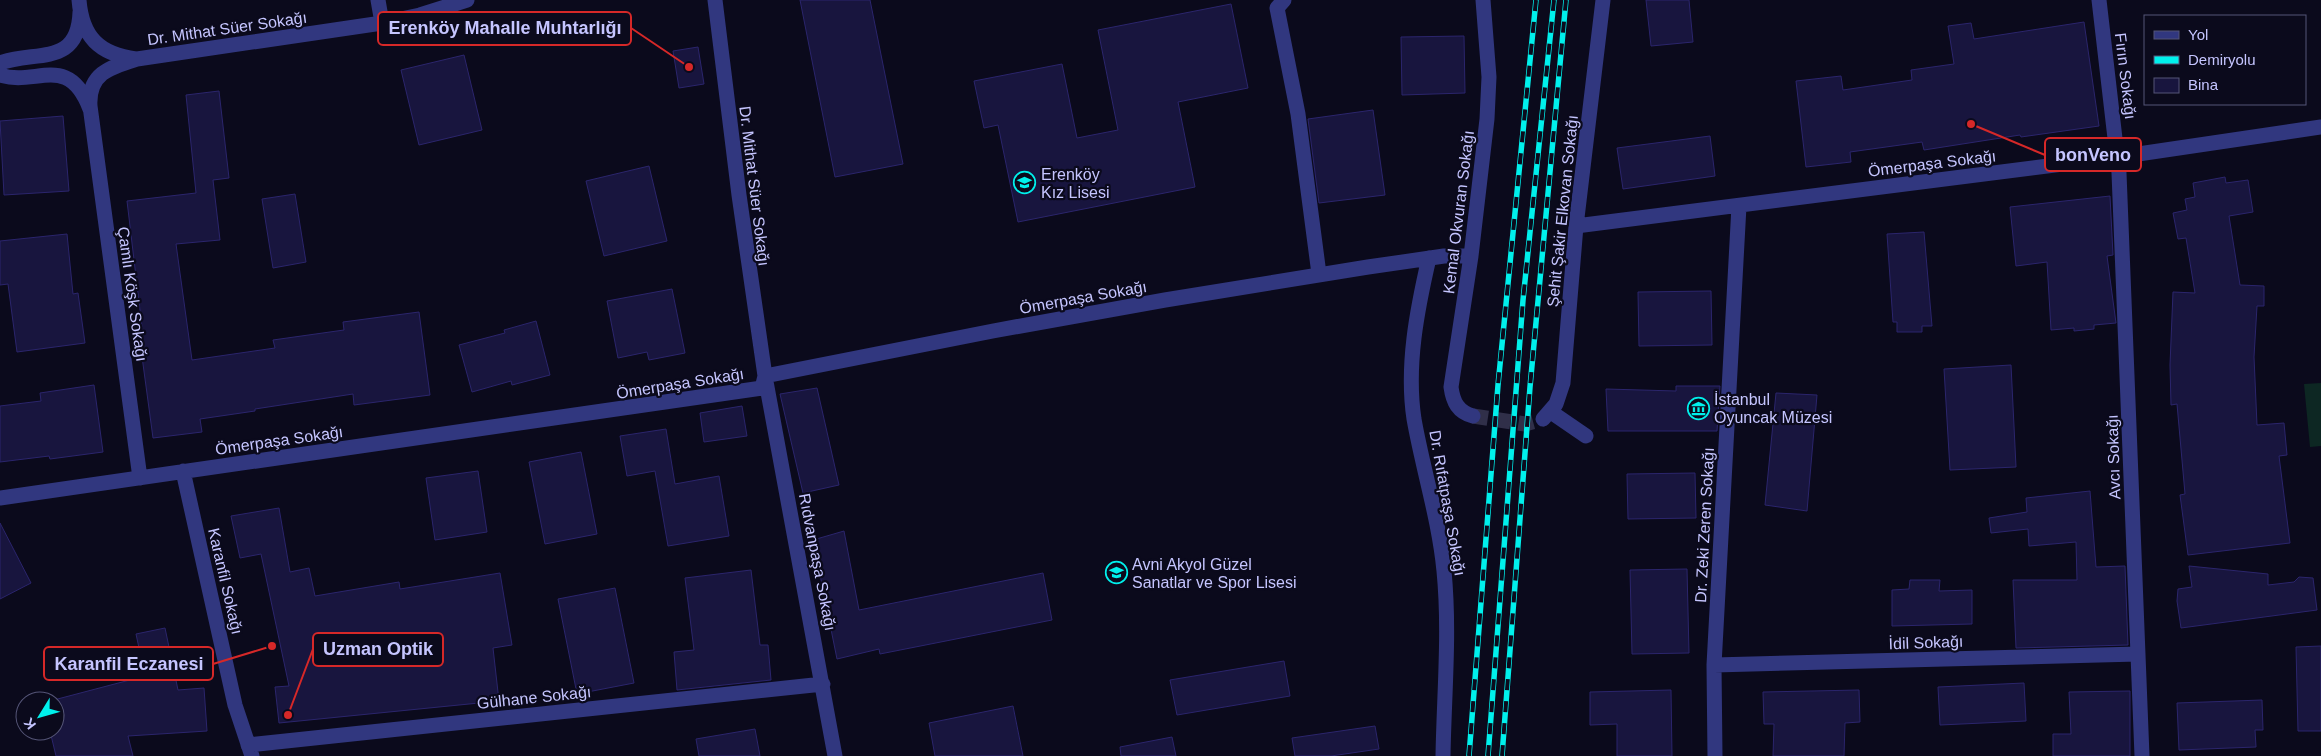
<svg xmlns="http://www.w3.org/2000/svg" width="2321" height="756" viewBox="0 0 2321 756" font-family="Arial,sans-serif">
<rect width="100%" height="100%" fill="#0b0a1c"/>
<path fill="#0d2723" d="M2321,383V446L2310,447L2304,384Z"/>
<path fill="#18153e" stroke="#2b256c" d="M800,0H870L903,164L835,177Z
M1646,0H1689L1693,42L1651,46Z
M1231,4L1248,88L1178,102L1195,187L1018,222L998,125L984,128L974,81L1062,64L1077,138L1118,130L1098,30Z
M2084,22L2099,126L2021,137L2020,135L1924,150L1922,142L1850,152L1851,162L1806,167L1796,81L1841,76L1843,90L1912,80L1911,70L1954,64L1948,26L1971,23L1974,39Z
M1464,36L1465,93L1402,95L1401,37Z
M698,47L704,84L679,88L673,51Z
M464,55L482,130L419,145L401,70Z
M219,91L229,178L213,180L220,240L176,244L192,360L275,348L273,340L344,330L343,322L419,312L430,395L354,405L353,394L255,409V411L200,419L202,432L153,438L138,327H142L127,201L196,193L186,95Z
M1373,110L1385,195L1319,203L1308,119Z
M63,116L69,191L4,195L0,121Z
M1710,136L1715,176L1623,189L1617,148Z
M649,166L667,241L604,256L586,181Z
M2225,177L2226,183L2248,180L2253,212L2229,216L2240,285L2264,286V306H2257L2254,357L2257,425L2284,423L2287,455L2279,456L2290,543L2188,555L2180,495L2185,494L2177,404L2171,405L2170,365L2173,292L2195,293L2186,238L2178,239L2173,213L2187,210L2185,199L2195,197L2193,183Z
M295,194L306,262L273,268L262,199Z
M2110,196L2113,255L2107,256L2116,323L2094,325V329L2074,331V328L2051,330L2047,262L2016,266L2010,207Z
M1924,232L1932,326H1922V332H1897V322H1893L1887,234Z
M67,234L73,294L78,293L85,343L17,352L8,284L0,285V241Z
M672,289L685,353L649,360L647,352L618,358L607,301Z
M1711,291L1712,345L1639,346L1638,292Z
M536,321L550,375L512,385L511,381L472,392L459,345L505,333L504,330Z
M2011,365L2016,467L1950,470L1944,369Z
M94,385L103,452L50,459L49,456L0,462V406L41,401L40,393Z
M1676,386H1720L1717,431H1608L1606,389L1676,391Z
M817,388L839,485L803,493L780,394Z
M1776,393L1817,395L1807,511L1765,505Z
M742,406L747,436L704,442L700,413Z
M666,429L675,484L719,476L729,536L668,546L655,471L627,476L620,436Z
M581,452L597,534L545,544L529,462Z
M478,471L487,532L435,540L426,478Z
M1695,473L1696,518L1628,519L1627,474Z
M2090,491L2096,567L2125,566L2128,645L2016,648L2013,580H2077L2076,542L2029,546L2028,529L1991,533L1989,518L2027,512L2026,498Z
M279,508L290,572L309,568L315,596L399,582L400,589L500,573L512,645L493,648L499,701L279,723L275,687L289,686L261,554L240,558L231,516Z
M0,523L31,583L0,599Z
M844,531L859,610L1043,573L1052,620L880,654L879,649L837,659L813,540Z
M2189,566L2268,574V585L2294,582L2299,577L2313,578L2317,610L2181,628L2177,601L2178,589L2192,587Z
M1687,569L1689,653L1632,654L1630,570Z
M751,570L760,645H768L771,680L677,690L674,652L694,650L685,578Z
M1910,580H1940L1939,591L1972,590V624L1892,626V590L1909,589Z
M615,588L634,683L577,694L558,599Z
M165,628L178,690L204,688L207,731L128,736L133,756H56L50,731H55V701H50L145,676L136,634Z
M2321,646V731H2298L2296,647Z
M1284,661L1290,696L1177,715L1170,680Z
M2024,683L2026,721L1940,725L1938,687Z
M1671,690L1672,756H1617V724L1590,725V692Z
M1859,690L1860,722L1845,723L1844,756H1773L1774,724H1764L1763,692Z
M2130,691V756H2053V734H2071L2069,692Z
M2262,700L2263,730H2255L2256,747L2179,750L2177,703Z
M1013,706L1023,756H935L929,723Z
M1375,726L1379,749L1331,756H1295L1292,738Z
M755,729L760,756H699L696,739Z
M1172,737L1176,756H1121L1120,747Z"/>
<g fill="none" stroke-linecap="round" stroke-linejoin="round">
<path stroke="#302f49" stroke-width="15" stroke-dasharray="15 8" stroke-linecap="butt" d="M1473,416L1525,424L1543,419"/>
<path stroke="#31377f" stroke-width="15" d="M79,0C82,37 99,54 136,59
M378,0L382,23
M715,0L739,195L765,376L835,756
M1284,0L1277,8L1298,114L1319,274
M2099,0L2119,173L2142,756
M0,63C36,50 78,67 80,12
M0,75C36,87 68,52 90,109
M1576,226L2118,157L2321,127
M1429,258C1417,310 1406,366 1414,419C1423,470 1439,519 1444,571C1450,632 1444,695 1443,756
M1551,412L1586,436
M1473,416C1458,412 1453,402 1451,387L1471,256L1487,119L1489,77L1483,0
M1543,419L1556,404L1563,383L1576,226L1603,0
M183,471L235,705L252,756
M140,478L90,106C88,73 111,67 137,59L382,23L420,15L467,0
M0,498L762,388L765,376L993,331L1165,300L1368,267L1444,256H1471
M1714,665L2138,654
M248,745L823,684
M1715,756L1714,665L1739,206"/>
<defs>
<path id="rail" d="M1469,756L1498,385L1536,0
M1488,756L1523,300L1554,0
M1502,756L1530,387L1566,0"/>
</defs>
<use href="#rail" stroke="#00f0ec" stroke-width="5.5"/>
<use href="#rail" stroke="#0b0a1c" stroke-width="4" stroke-dasharray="11" stroke-linecap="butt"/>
</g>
<defs>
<symbol id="school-ring" viewBox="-11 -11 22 22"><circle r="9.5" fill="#0b0a1c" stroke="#00f0ec" stroke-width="1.5"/><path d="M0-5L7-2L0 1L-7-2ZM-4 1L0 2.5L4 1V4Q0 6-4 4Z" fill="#00f0ec"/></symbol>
<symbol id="museum-ring" viewBox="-11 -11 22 22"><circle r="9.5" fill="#0b0a1c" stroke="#00f0ec" stroke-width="1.5"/><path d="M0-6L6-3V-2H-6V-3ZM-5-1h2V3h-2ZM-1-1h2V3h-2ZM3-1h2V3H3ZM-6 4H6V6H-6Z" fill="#00f0ec"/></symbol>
</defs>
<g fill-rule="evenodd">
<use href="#school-ring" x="1012" y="170" width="25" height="25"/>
<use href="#museum-ring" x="1686" y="396" width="25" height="25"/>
<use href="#school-ring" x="1104" y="560" width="25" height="25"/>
</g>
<g text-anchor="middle" stroke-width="4.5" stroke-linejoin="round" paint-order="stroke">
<g font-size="16" fill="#c5c5ff" stroke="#0b0a1c">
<text transform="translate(227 28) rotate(-8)" y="6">Dr. Mithat Süer Sokağı</text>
<text transform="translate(2126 76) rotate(83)" y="6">Fırın Sokağı</text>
<text transform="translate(1932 163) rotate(-7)" y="6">Ömerpaşa Sokağı</text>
<text transform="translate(755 186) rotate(83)" y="6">Dr. Mithat Süer Sokağı</text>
<text transform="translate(1562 211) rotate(-84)" y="6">Şehit Şakir Elkovan Sokağı</text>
<text transform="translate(1458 212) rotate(-83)" y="6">Kemal Okvuran Sokağı</text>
<text transform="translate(133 294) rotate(82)" y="6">Çamlı Köşk Sokağı</text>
<text transform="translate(1083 297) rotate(-10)" y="6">Ömerpaşa Sokağı</text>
<text transform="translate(680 383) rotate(-9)" y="6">Ömerpaşa Sokağı</text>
<text transform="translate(279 440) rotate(-8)" y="6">Ömerpaşa Sokağı</text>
<text transform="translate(2113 457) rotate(-92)" y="6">Avcı Sokağı</text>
<text transform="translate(1448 503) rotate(80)" y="6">Dr. Rıfatpaşa Sokağı</text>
<text transform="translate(1704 525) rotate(-87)" y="6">Dr. Zeki Zeren Sokağı</text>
<text transform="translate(818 562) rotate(79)" y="6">Rıdvanpaşa Sokağı</text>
<text transform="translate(226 581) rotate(77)" y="6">Karanfil Sokağı</text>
<text transform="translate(1926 642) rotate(-2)" y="6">İdil Sokağı</text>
<text transform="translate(534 697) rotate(-6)" y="6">Gülhane Sokağı</text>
</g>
<g font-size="16" fill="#c5c5ff" stroke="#0b0a1c" text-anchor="start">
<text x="1041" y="180">Erenköy<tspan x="1041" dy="18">Kız Lisesi</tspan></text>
<text x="1714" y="405">İstanbul<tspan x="1714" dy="18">Oyuncak Müzesi</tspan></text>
<text x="1132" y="570">Avni Akyol Güzel<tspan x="1132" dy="18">Sanatlar ve Spor Lisesi</tspan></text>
</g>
</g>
<path fill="none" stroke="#d62828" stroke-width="2" d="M689 67L631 28M1971 124L2045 155M288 715L313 649M272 646L213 664"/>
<g fill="#d62828" stroke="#0b0a1c" stroke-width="2">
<circle cx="689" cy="67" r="5"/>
<circle cx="1971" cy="124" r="5"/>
<circle cx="288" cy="715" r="5"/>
<circle cx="272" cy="646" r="5"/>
</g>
<g fill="#0b0a1c" stroke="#d62828" stroke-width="2">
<rect x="378" y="12" width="253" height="33" rx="5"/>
<rect x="2045" y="138" width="96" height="33" rx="5"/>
<rect x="313" y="633" width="130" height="33" rx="5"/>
<rect x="44" y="647" width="169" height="33" rx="5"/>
</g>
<g font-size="18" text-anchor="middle" font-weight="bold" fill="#c5c5ff">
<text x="505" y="34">Erenköy Mahalle Muhtarlığı</text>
<text x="2093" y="161">bonVeno</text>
<text x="378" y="655">Uzman Optik</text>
<text x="129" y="670">Karanfil Eczanesi</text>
</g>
<rect x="2144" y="15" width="162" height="90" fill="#0b0a1c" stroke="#555577"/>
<rect x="2154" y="31" width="25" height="8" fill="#31377f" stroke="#555577"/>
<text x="2188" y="40" font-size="15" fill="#c5c5ff">Yol</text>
<rect x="2154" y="56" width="25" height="8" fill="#00f0ec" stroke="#555577"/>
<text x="2188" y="65" font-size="15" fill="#c5c5ff">Demiryolu</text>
<rect x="2154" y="78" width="25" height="15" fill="#18153e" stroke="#555577"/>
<text x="2188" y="90" font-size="15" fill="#c5c5ff">Bina</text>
<g transform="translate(40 716) rotate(233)"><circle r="24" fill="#0b0a1c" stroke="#555577"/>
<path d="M0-4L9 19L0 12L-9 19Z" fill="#00f0ec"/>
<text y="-8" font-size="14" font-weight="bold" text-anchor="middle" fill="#c5c5ff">K</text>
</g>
</svg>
